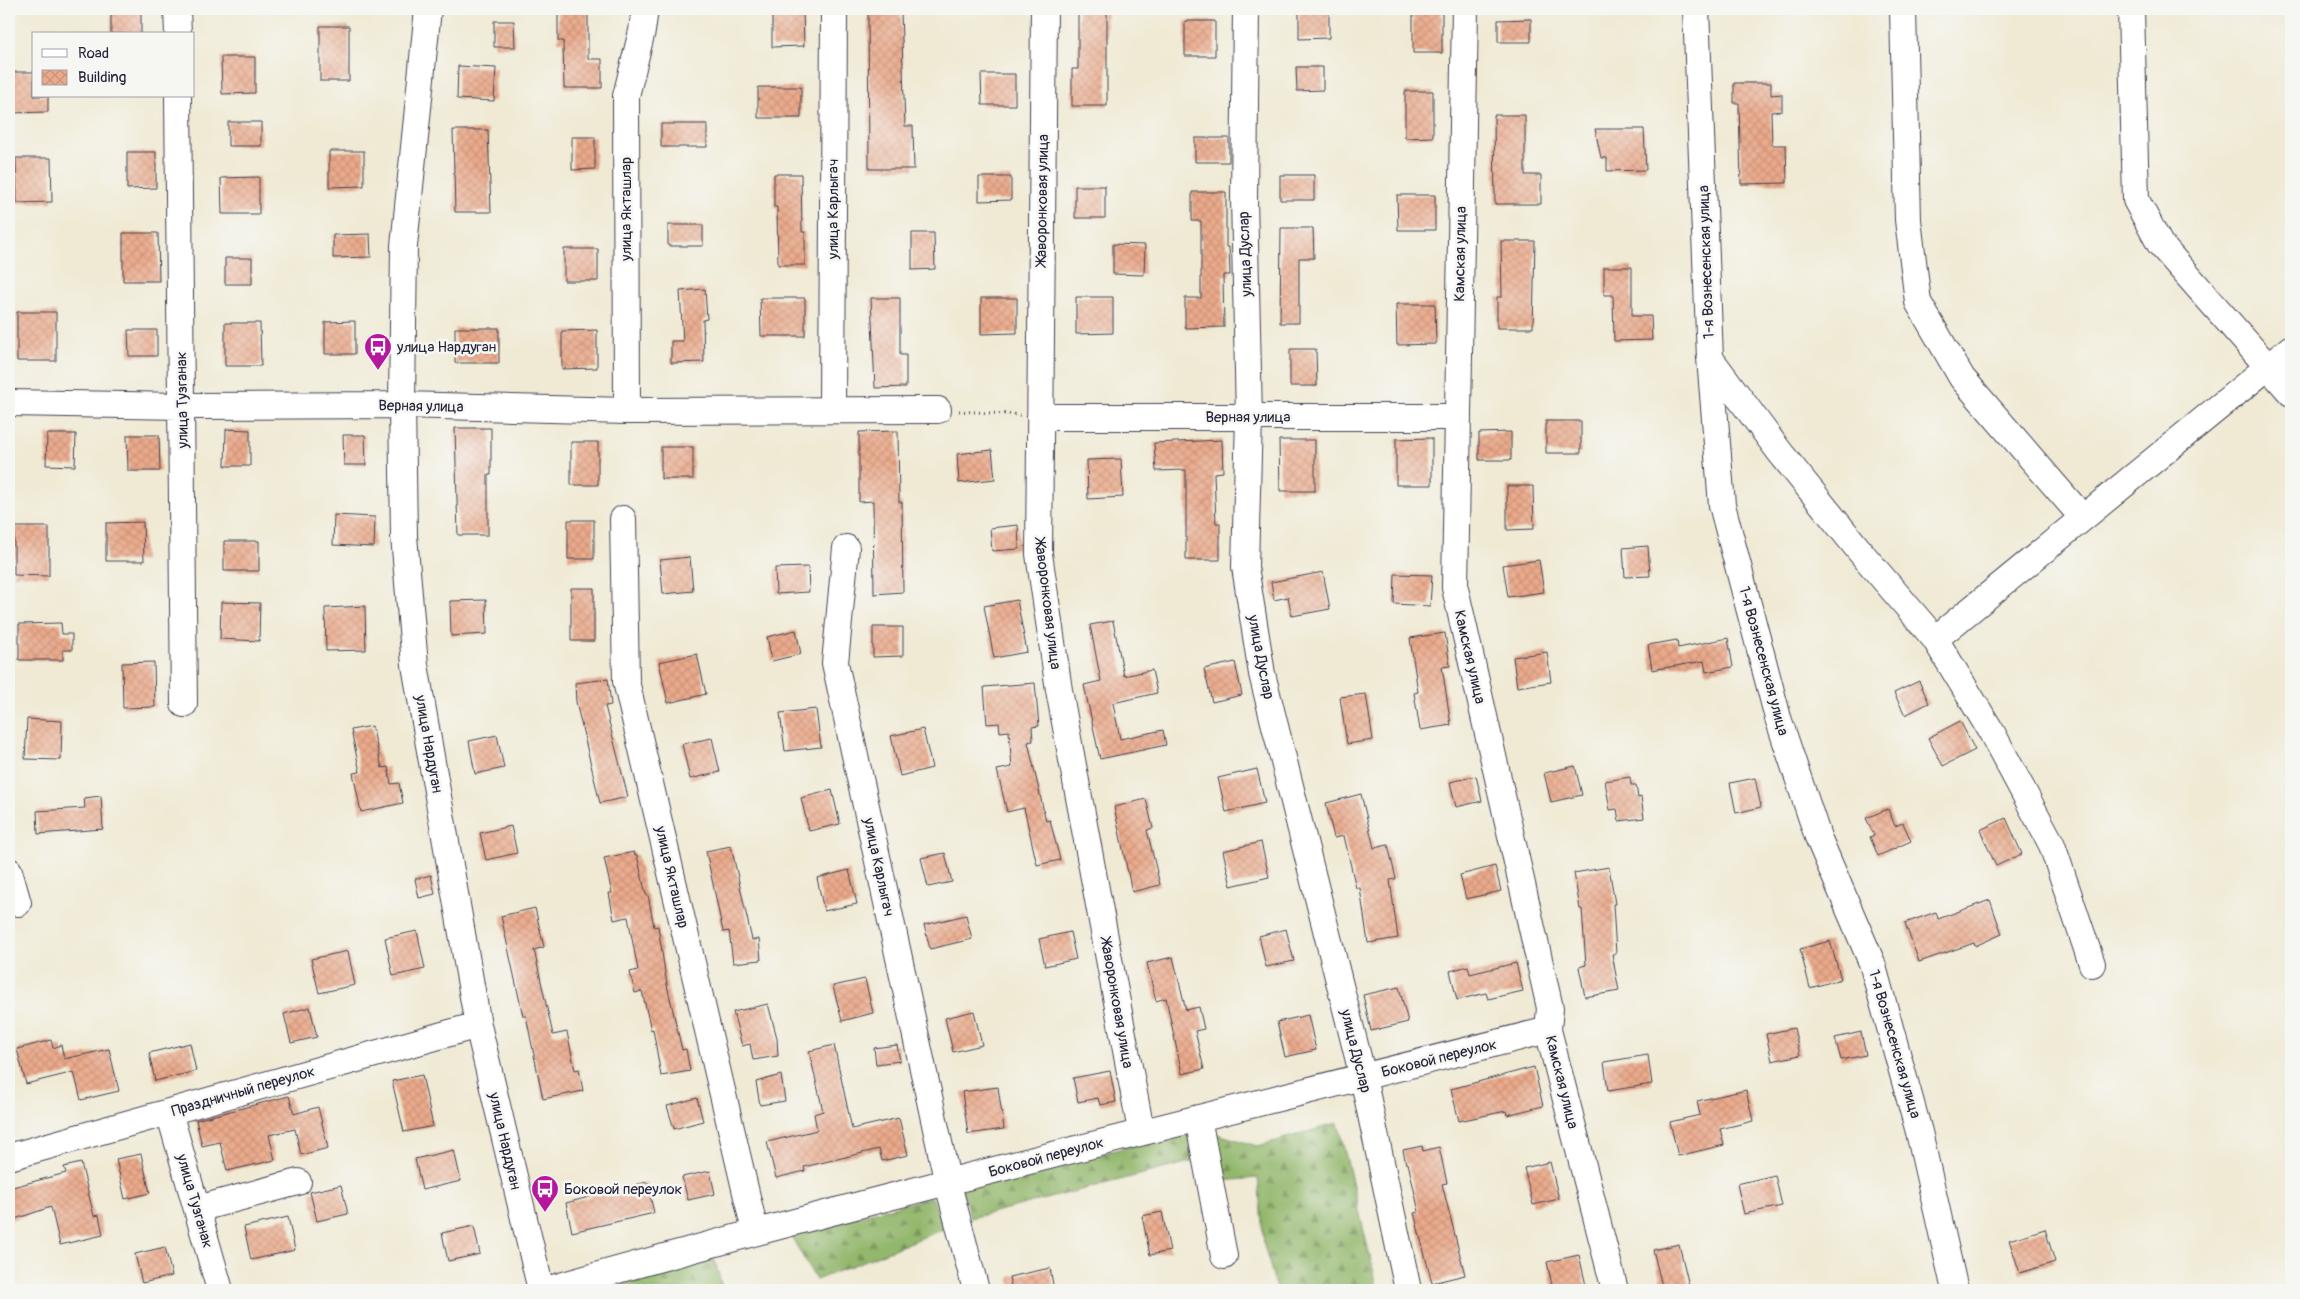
<svg xmlns="http://www.w3.org/2000/svg" width="2300" height="1299" viewBox="0 0 2300 1299" font-family="Pangolin,sans-serif">
<defs>
<pattern id="forest-firs" width="22" height="20" patternUnits="userSpaceOnUse" patternTransform="scale(1.25)"><rect width="22" height="20" fill="#93b76c"/><path d="M5 1l3.5 6h-7zM16 11l3.5 6h-7z" fill="#78945a"/></pattern>
<pattern id="building-cross-hatch" width="8" height="8" patternUnits="userSpaceOnUse" patternTransform="scale(1.25)"><rect width="8" height="8" fill="#ebaa8b"/><path d="M0 0l8 8M0 8l8-8" fill="none" stroke="#c99279"/></pattern>
</defs>
<rect width="100%" height="100%" fill="#f6f6f2"/>
<filter id="ink" filterUnits="userSpaceOnUse"><feTurbulence type="fractalNoise" baseFrequency=".02" numOctaves="2"/><feDisplacementMap in="SourceGraphic" scale="10" xChannelSelector="R" yChannelSelector="G"/><feConvolveMatrix kernelMatrix="1 2 1 2 8 2 1 2 1" color-interpolation-filters="sRGB"/></filter>
<filter id="wash" filterUnits="userSpaceOnUse"><feTurbulence type="fractalNoise" baseFrequency=".0096" numOctaves="4" result="noise"/><feDisplacementMap in="SourceGraphic" scale="20" xChannelSelector="R" yChannelSelector="G"/><feGaussianBlur stdDeviation="1.12" result="paint"/><feColorMatrix in="noise" values="0 0 0 0 0 0 0 0 0 0 0 0 0 0 0 0 0 1.4 0 .05"/><feComposite in="paint" operator="in"/></filter>
<g filter="url(#wash)">
<rect width="100%" height="100%" fill="#f0ead4"/>
<path fill="url(#forest-firs)" stroke="#5a6c54" d="M1338,1123L1378,1290H1277L1264,1245L1258,1178L1220,1181L1210,1132L1258,1146Z
M1187,1132L1194,1161L971,1218L961,1189Z
M932,1197L944,1229L816,1280L790,1234Z
M714,1258L723,1290H622L623,1284Z"/>
<g id="blocks">
<path fill="url(#building-cross-hatch)" d="M558,9H588V59H602V88H564L563,41H558Z
M772,9H803L804,46L772,47Z
M1299,9H1329V38L1299,39Z
M1413,9H1442V53H1413Z
M141,11V34H111V12Z
M868,11H901L905,126H913L914,169H869Z
M1078,11H1107V106H1072V69H1078Z
M1531,19V42H1498V20Z
M494,21H514L515,47H494Z
M1185,21H1215V56H1185Z
M320,26H349V81H320Z
M221,57H255V93L222,94Z
M458,66L496,68L494,101L457,99Z
M1296,67H1323V90L1297,91Z
M11,72H34V96H48V112L11,113Z
M981,74H1015V105H982Z
M1734,83H1771V95L1782,94V111L1771,112L1772,145H1786L1787,183L1741,184L1739,103H1734Z
M758,87H801V118H758Z
M1405,91H1433V137L1405,138Z
M1494,115H1525V175H1541V204H1495Z
M228,122H261V146H228Z
M661,124H707V147H661Z
M1595,129H1644L1646,170L1607,171V158H1601Z
M453,130H488L491,212H455Z
M572,137H595V169L572,170Z
M1195,138H1229V162H1195Z
M329,151H364V186L329,187Z
M127,152H156V188L127,189Z
M16,158H51L52,202L17,203Z
M774,174H801L802,232H805V265H778L777,207H774Z
M1280,175H1314V200H1280Z
M259,177V214H222L221,178Z
M979,177H1011V200L979,201Z
M1075,186H1105V218H1075Z
M1192,192H1226V247H1229L1230,275H1223L1224,327L1185,328V298H1201V221H1192Z
M1397,195H1435V230H1398Z
M668,225H703V246H668Z
M1281,228H1313L1314,258H1299V323H1280Z
M123,233H158L159,281H123Z
M912,233H934L935,269L912,270Z
M370,234L371,257L333,258V235Z
M1501,241H1535L1533,328H1497V297H1502Z
M1113,244L1145,245L1144,275L1113,274Z
M564,249H598V281H564Z
M225,258H252V284H225Z
M1604,267H1632V316H1651L1652,340L1614,341L1613,295H1604Z
M705,289L707,319L703,320L704,362L671,363V341H683L680,291Z
M1076,297H1113V333L1076,334Z
M760,298H805V336H761Z
M871,298H900V355H906V387L875,388Z
M981,298H1017V333L981,334Z
M1396,304H1435L1436,344L1397,345Z
M17,312H56V361H17Z
M355,321V354H325V322Z
M225,323H260L261,366H225Z
M455,328H499V363H455Z
M128,330H157V356H129Z
M597,330V368L562,369V331Z
M1290,349H1316L1317,386H1290Z
M1546,421H1581V453H1546Z
M455,428H491V475H488V535H458Z
M226,429L250,430V466H225Z
M898,431L899,502H902L903,592L874,594L873,501L859,502V432Z
M1511,432V460H1479V433Z
M47,434H76L75,466L46,465Z
M127,435H159L160,471H128Z
M343,435H365L366,465H344Z
M1432,438V485H1396V439Z
M1222,440L1223,472L1214,473L1216,523H1220V560H1186V470L1156,471L1154,443Z
M1279,440H1315V491H1280Z
M571,442H598V485H571Z
M661,447H693V479H661Z
M992,450L995,479L959,483L957,454Z
M1121,459L1123,497L1088,499L1087,460Z
M1507,486H1533L1534,529L1507,530Z
M334,515L375,517L374,547L333,545Z
M568,520H594V559H568Z
M143,522L144,561H106V523Z
M1018,525L1019,549L992,551L990,528Z
M14,527H49V576L14,575Z
M224,541H259V571H224Z
M1648,546L1650,576L1625,577L1623,548Z
M690,557L693,591L663,594L660,560Z
M1539,560L1544,592L1508,597L1503,565Z
M808,567L809,592L776,594L775,568Z
M1323,572L1330,609L1292,616L1288,597L1274,600L1271,582Z
M1395,574L1432,575L1430,606L1394,604Z
M571,588H594V641H571Z
M486,600L487,634L451,636L450,601Z
M1017,600L1027,652L994,658L984,606Z
M221,602L260,603L259,641L220,639Z
M365,606L366,650L326,651L325,608Z
M1113,621L1124,676L1152,670L1157,693L1113,703L1120,739L1163,730L1166,745L1100,759L1084,685L1101,681L1090,625Z
M61,623L62,634H72V650H63V660H19V624Z
M873,627H903V656L873,657Z
M796,630L801,654L772,661L767,637Z
M1445,633L1450,666L1442,667L1451,725L1420,730L1414,693L1418,692L1410,638Z
M1728,638L1733,667L1706,672L1704,661L1652,670L1648,645L1677,640L1678,648Z
M1547,652L1551,682L1517,687L1513,657Z
M697,654L706,694L668,703L659,662Z
M154,662L155,707L123,708L122,663Z
M1235,662L1242,695L1212,702L1204,669Z
M608,679L611,705L605,706L628,797L600,803L576,702L575,683Z
M1919,681L1929,703L1905,715L1894,693Z
M1035,683L1039,726L1032,727L1033,741L1028,742L1046,821L1050,820L1060,860L1037,865L1024,808L1007,812L997,770L1012,767L1009,731L1000,732L999,723L987,724L984,687Z
M1366,694L1373,740L1347,744L1340,697Z
M816,709L821,747L785,751L780,713Z
M27,719L62,721L61,760L25,759Z
M1960,721L1975,750L1943,766L1928,738Z
M372,726L382,768L388,767L391,784L399,783L403,803L361,812L353,773L360,772L351,730Z
M923,729L932,768L900,776L891,736Z
M497,735L504,768L475,774L469,741Z
M712,738L720,772L690,779L682,744Z
M1575,766L1582,795L1551,802L1544,773Z
M1257,769L1265,803L1226,812L1218,778Z
M1476,776L1482,801L1456,807L1450,782Z
M1630,777L1631,785H1636L1638,798L1641,797L1644,818L1619,821L1617,809L1610,810L1605,781Z
M1755,778L1761,807L1736,813L1730,783Z
M832,790L840,824L809,831L801,798Z
M1361,794L1374,848L1388,845L1396,879L1390,880L1398,938L1368,943L1360,888H1356L1344,836L1334,838L1326,803Z
M101,796L103,829L38,834L37,811L85,808L84,798Z
M1146,799L1153,828L1147,830L1160,885L1132,892L1114,807Z
M1888,809L1895,826L1903,823L1911,841L1878,856L1870,837L1874,835L1866,818Z
M2006,818L2022,854L1996,866L1980,830Z
M511,826L517,853L486,860L480,833Z
M1261,842L1269,877L1231,886L1223,851Z
M731,846L752,940L759,939L761,960L733,963L729,931L723,932L706,851Z
M634,852L635,855H637L646,895H648L654,927L658,926L667,985L682,1050L686,1049L690,1071L661,1076L653,1029L651,1030L642,991L635,993L630,972L638,970L628,917L614,920L609,893H612L604,858Z
M945,853L952,882L928,887L921,858Z
M1495,866L1501,891L1466,899L1460,875Z
M1609,867L1615,904H1613L1616,954H1612L1619,991L1585,997L1579,967L1586,965L1582,909H1580L1574,873Z
M849,870L857,904L824,911L817,878Z
M431,875L435,894L419,898L415,879Z
M1990,900L2002,934L1975,946L1974,943L1919,962L1905,923L1936,912L1938,919Z
M535,908L544,947L534,950L553,1035L567,1032L575,1070L579,1069L583,1091L543,1099L526,1016H523L501,916Z
M966,915L972,939L930,949L924,925Z
M1286,929L1294,961L1266,967L1259,936Z
M417,931L425,969L393,976L385,938Z
M1070,932L1076,959L1045,966L1039,939Z
M1830,941L1841,979L1810,988L1800,949Z
M348,951L355,985L319,993L311,959Z
M1173,957L1186,1010L1199,1007L1204,1029L1195,1031L1204,1069L1182,1074L1166,998L1156,1001L1147,963Z
M1516,963L1523,991L1488,999L1486,993L1457,1000L1450,971L1468,966L1470,974Z
M865,979L873,1013L842,1021L833,986Z
M1399,987L1408,1022L1371,1031L1363,995Z
M768,1004L777,1038L778,1056L753,1060L750,1044L742,1046L733,1012Z
M310,1007L317,1037L291,1043L284,1014Z
M974,1011L982,1045L953,1052L945,1018Z
M1308,1015L1316,1050L1285,1057L1277,1022Z
M1794,1028L1800,1055L1772,1061L1766,1034Z
M1861,1032L1866,1055L1841,1060L1835,1038Z
M51,1040L53,1048L61,1045L64,1059L109,1049L119,1091L81,1100L74,1072L26,1084L17,1049Z
M190,1043L196,1071L155,1081L149,1053Z
M834,1045L852,1129L899,1118L908,1155L882,1161L879,1149L804,1167L805,1171L776,1178L767,1142L817,1130L814,1114L823,1111L809,1051Z
M897,1045L900,1061L876,1064L874,1048Z
M1648,1055L1652,1084L1608,1091L1604,1062Z
M1534,1067L1543,1106L1507,1115L1506,1111L1459,1121L1451,1089Z
M1110,1071L1116,1102L1100,1105L1098,1098L1078,1102L1073,1078Z
M422,1075L433,1126L404,1132L392,1081Z
M781,1075L785,1101L760,1105L756,1082Z
M998,1087L1004,1129L968,1134L962,1092Z
M1746,1090L1753,1121L1720,1129L1724,1145L1678,1156L1670,1122L1700,1115L1697,1101Z
M289,1096L294,1114L318,1107L328,1148L301,1155L295,1129L269,1135L275,1160L227,1171L220,1142L202,1146L196,1120Z
M697,1098L703,1121L674,1129L667,1106Z
M1422,1146L1423,1151L1439,1147L1447,1183L1442,1184L1465,1275L1432,1283L1414,1213L1419,1212L1408,1163L1406,1164L1403,1150Z
M454,1150L461,1181L422,1190L415,1159Z
M141,1154L150,1193L125,1199L116,1159Z
M1550,1162L1559,1199L1533,1205L1524,1168Z
M81,1163L94,1216L99,1215L103,1235L60,1245L51,1207L9,1221V1188L66,1173L64,1167Z
M710,1171L715,1194L688,1200L682,1177Z
M1775,1175L1782,1206L1744,1214L1737,1184Z
M647,1182L654,1213L572,1232L566,1203Z
M341,1185L348,1214L317,1221L310,1192Z
M1162,1212L1170,1251L1150,1255L1142,1216Z
M288,1217L295,1250L251,1260L244,1227Z
M474,1226L480,1254L448,1261L442,1233Z
M2045,1229L2055,1262L2020,1273L2009,1240Z
M1679,1244L1690,1290H1663L1653,1250Z
M165,1247L172,1276L142,1283L135,1254Z
M1579,1255L1587,1290H1553L1547,1262Z
M1050,1268L1054,1290H1012L1009,1277Z"/>
</g>
</g>
<g filter="url(#ink)">
<use href="#blocks" fill-opacity="0" stroke="#414052" stroke-width="1"/>
<g fill="none" stroke-linecap="round" stroke-linejoin="round">
<defs>
<path id="minor" d="M177,9L178,34
M428,9L404,246L402,405L404,536L415,665L478,1025L541,1290
M1044,9L1039,554L1059,690L1141,1131
M1246,9L1244,198L1249,417L1245,567L1262,674L1363,1077L1408,1290
M1465,9L1455,588L1550,1008L1548,1030L1615,1290
M1696,9L1710,358L1722,505L1778,718L1818,837L1872,963L1919,1132L1955,1290
M1903,9L1908,220L1918,302L1962,378L2083,518
M2131,9L2136,200L2160,244L2291,393
M178,96L184,704
M1710,358L1779,451L1863,555L1935,639L1991,731L2052,845L2092,964
M9,403L182,406L402,405L627,411L938,410
M832,410L834,9
M627,411L626,96L642,31L645,9
M1040,417H1456
M623,519L626,681L755,1231
M846,548L835,663L948,1184L976,1290
M1935,639L2291,348
M9,871L18,903
M169,1112L220,1290
M1198,1118L1224,1256
M9,1157L478,1025
M197,1209L298,1182
M546,1290C878,1196 1214,1115 1548,1030"/>
</defs>
<use href="#minor" stroke="#414052" stroke-width="28"/>
<path stroke="#414052" stroke-width="3" stroke-dasharray="1 4" stroke-linecap="butt" d="M959,411L1020,415"/>
<use href="#minor" stroke="#fff" stroke-width="26"/>
</g>
</g>
<defs>
<symbol id="bus-pin" viewBox="-11 -11 22 30"><path d="M0 17L-7.5 6A9.5 9.5 0 1 1 7.5 6Z" fill="#b5179e" stroke="#f6f6f2"/><path d="M-5-6H5V4H4V6H2V4H-2V6H-4V4H-5ZM-3.5-4V0h7V-4ZM-3.5 1.2v1.5H-2V1.2ZM2 1.2v1.5H3.5V1.2Z" fill="#fff"/></symbol>
</defs>
<g fill-rule="evenodd">
<use href="#bus-pin" x="362" y="331" width="32" height="43"/>
<use href="#bus-pin" x="529" y="1173" width="32" height="43"/>
</g>
<g text-anchor="middle" stroke-width="5" stroke-linejoin="round" paint-order="stroke">
<g font-size="15" fill="#22223b" stroke="#f6f6f2">
<text transform="translate(1042 200) rotate(-89)" y="5">Жаворонковая улица</text>
<text transform="translate(626 209) rotate(-90)" y="5">улица Якташлар</text>
<text transform="translate(833 209) rotate(-90)" y="5">улица Карлыгач</text>
<text transform="translate(1245 254) rotate(-92)" y="5">улица Дуслар</text>
<text transform="translate(1460 254) rotate(-89)" y="5">Камская улица</text>
<text transform="translate(1706 262) rotate(-92)" y="5">1-я Вознесенская улица</text>
<text transform="translate(182 400) rotate(-91)" y="5">улица Тузганак</text>
<text transform="translate(421 406) rotate(1)" y="5">Верная улица</text>
<text x="1248" y="422">Верная улица</text>
<text transform="translate(1048 604) rotate(83)" y="5">Жаворонковая улица</text>
<text transform="translate(1261 657) rotate(79)" y="5">улица Дуслар</text>
<text transform="translate(1470 657) rotate(77)" y="5">Камская улица</text>
<text transform="translate(1764 661) rotate(75)" y="5">1-я Вознесенская улица</text>
<text transform="translate(429 744) rotate(80)" y="5">улица Нардуган</text>
<text transform="translate(879 867) rotate(78)" y="5">улица Карлыгач</text>
<text transform="translate(672 877) rotate(77)" y="5">улица Якташлар</text>
<text transform="translate(1117 1003) rotate(80)" y="5">Жаворонковая улица</text>
<text transform="translate(1895 1044) rotate(74)" y="5">1-я Вознесенская улица</text>
<text transform="translate(1356 1051) rotate(76)" y="5">улица Дуслар</text>
<text transform="translate(1439 1058) rotate(-14)" y="5">Боковой переулок</text>
<text transform="translate(1562 1082) rotate(76)" y="5">Камская улица</text>
<text transform="translate(243 1091) rotate(-16)" y="5">Праздничный переулок</text>
<text transform="translate(505 1141) rotate(77)" y="5">улица Нардуган</text>
<text transform="translate(1046 1157) rotate(-15)" y="5">Боковой переулок</text>
<text transform="translate(195 1201) rotate(74)" y="5">улица Тузганак</text>
</g>
<g font-size="15" fill="#22223b" stroke="#f6f6f2" text-anchor="start">
<text x="397" y="352">улица Нардуган</text>
<text x="564" y="1194">Боковой переулок</text>
</g>
</g>
<rect width="2300" height="1299" fill="none" stroke="#f6f6f2" stroke-width="30"/>
<rect x="32" y="32" width="162" height="65" fill="#f6f6f2" stroke="#a1a1a9"/>
<rect x="42" y="49" width="25" height="8" fill="#ffffff" stroke="#a1a1a9"/>
<text x="78" y="58" font-size="15" fill="#22223b">Road</text>
<rect x="42" y="70" width="25" height="15" fill="url(#building-cross-hatch)" stroke="#a1a1a9"/>
<text x="78" y="82" font-size="15" fill="#22223b">Building</text>
</svg>
